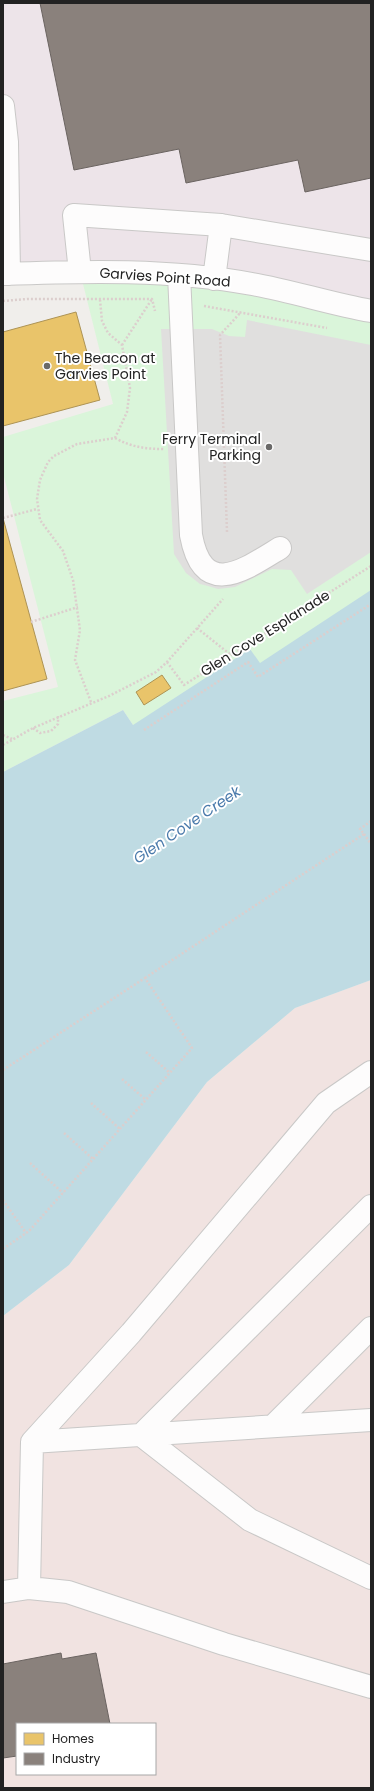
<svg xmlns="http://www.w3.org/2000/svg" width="374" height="1791" viewBox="0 0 374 1791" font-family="Poppins,sans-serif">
<rect width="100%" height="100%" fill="#f0eeeb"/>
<path fill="#f1e3e1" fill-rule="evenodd" d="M371,980V1788H3V1316L69,1265L207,1082L295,1008ZM17,1724H155V1774H17Z"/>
<path fill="#ede4e9" d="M3,3H371V307L3,273Z"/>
<path fill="#daf5da" d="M80,272L371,307V604L143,740L123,710L3,772V701L58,687L3,473V437L113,404Z"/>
<path fill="#e0dfde" d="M247,320L371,345V552L307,594L291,570L272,569L235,587L227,588L218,589L208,586L200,584L186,573L174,554L161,329H212L229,336L245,337Z"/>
<path fill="#bfdbe3" d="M371,590V980L295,1008L207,1082L69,1265L3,1316V772L123,710L133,725L250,649L260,663Z"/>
<path fill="#e9c46a" stroke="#ad9354" d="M76,312L100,400L3,426V332Z
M3,518L47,679L3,691Z
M162,675L171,688L144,705L136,692Z"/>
<path fill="#8a817c" stroke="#6b6461" d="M40,3H371V178L305,192L298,160L186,183L179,149L74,170Z
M61,1653L62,1659L96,1653L110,1724H17V1756L3,1758V1664Z"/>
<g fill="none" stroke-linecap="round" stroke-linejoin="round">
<defs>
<path id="minor" d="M3,106L7,142L9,274
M80,272L74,215L221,225L371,250
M3,274C86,271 170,269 252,284C292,291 331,304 371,311
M179,275L191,535C203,600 244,570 280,548
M214,279L221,225
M371,1206L141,1435L250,1520L371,1578
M273,1426L371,1328
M32,1442L371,1420
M29,1588L32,1442L131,1333L326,1103L371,1072
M3,1592L29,1588L68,1592L224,1644L371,1687"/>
</defs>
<use href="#minor" stroke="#c9c8c7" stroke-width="24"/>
<path stroke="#dccecd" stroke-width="2.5" stroke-dasharray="2 2" stroke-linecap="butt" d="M3,301L27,299H152L155,311
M204,306L327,328
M122,345L152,299
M115,438C131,447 146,449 164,449
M3,518L37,509
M227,532L220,335L241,312
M31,622L78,607
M197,628L231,655
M167,662L184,685L371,566
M91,702L75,660L80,630L73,580L63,551L40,520L37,499L40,480L48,462L54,456L77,444L115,438L127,412L130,388L122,345L108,333L102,321L100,300
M33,728L40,733L51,731L58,724V716
M144,730L248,662L258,677L371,604
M3,735L12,739
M3,745L33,728L109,696L156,672L167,662L223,599
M364,834L371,844
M145,978L364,834L360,829L371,821
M146,1052L170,1073
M3,1070L145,978L192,1048L29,1231L3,1249
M122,1079L146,1100
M91,1103L120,1129
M64,1133L93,1159
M30,1163L63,1193
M3,1200L26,1233"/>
<use href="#minor" stroke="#fdfcfc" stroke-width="22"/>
</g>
<g fill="#6a6968" stroke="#fff" stroke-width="1.5">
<circle cx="47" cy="366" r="4"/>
<circle cx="269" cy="447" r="4"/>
</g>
<g text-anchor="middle" stroke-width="4" stroke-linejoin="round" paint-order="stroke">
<g font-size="14" fill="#222" stroke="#fff">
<text transform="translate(165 277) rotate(4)" y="5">Garvies Point Road</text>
<text transform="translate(265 633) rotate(-32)" y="5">Glen Cove Esplanade</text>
</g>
<g font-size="14" fill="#222" stroke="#fff" text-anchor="start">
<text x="55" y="363">The Beacon at<tspan x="55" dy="16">Garvies Point</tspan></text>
<text x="261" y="444" text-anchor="end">Ferry Terminal<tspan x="261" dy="16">Parking</tspan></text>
</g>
<g font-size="15" font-style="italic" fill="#4a7aab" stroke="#fff">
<text transform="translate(187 825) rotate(-34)" y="5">Glen Cove Creek</text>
</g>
</g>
<rect width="374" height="1791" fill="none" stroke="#222222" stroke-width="8"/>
<rect x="16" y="1723" width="140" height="52" fill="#ffffff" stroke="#a7a7a7"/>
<rect x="24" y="1733" width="20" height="12" fill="#e9c46a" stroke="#a7a7a7"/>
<text x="52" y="1743" font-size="12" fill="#222222">Homes</text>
<rect x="24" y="1753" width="20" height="12" fill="#8a817c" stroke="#a7a7a7"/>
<text x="52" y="1763" font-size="12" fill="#222222">Industry</text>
</svg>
